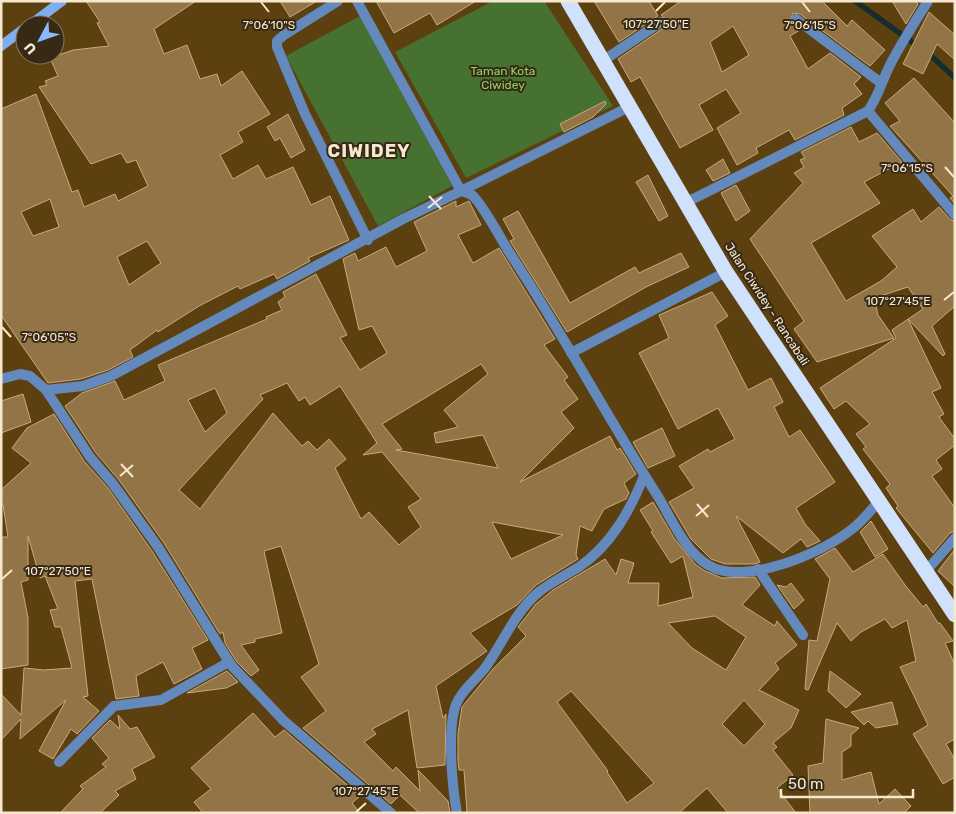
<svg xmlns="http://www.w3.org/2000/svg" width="956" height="814" viewBox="0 0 956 814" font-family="Rubik,sans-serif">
<rect width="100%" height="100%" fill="#5c400f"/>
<path fill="#467131" d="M493,1H544L613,106L466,178L395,52Z
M360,16L452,186L378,226L286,56Z"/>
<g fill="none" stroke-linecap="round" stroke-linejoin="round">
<path stroke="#172d2d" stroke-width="5.5" d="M855,1L919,47
M927,52L955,78"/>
</g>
<path fill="#937446" stroke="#caa97a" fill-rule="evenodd" d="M86,1H196L154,29L164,54L187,45L200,79L217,74L221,86L242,71L270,114L238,132L243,142L220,155L233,179L258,165L266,179L293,167L311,205L330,196L349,240L308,258L310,261L277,279L274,274L240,289L238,286L199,306L158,332L157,330L130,350L133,357L108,370L81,379L48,383L1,315V109L36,94L72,192L78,190L84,207L115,194L118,201L148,186L136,160L127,163L121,153L91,164L39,87L47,85L45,81L58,76L50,58L73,50L109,46L97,23L100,22ZM50,199L59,227L33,236L21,212ZM147,241L161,263L129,285L117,257Z
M280,1H317L290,17Z
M376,1H476L437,25L430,13L394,33Z
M594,1H649L658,16L619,42Z
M681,1H822L847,26L852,20L885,50L870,66L800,14L793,13L790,21L800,30L790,36L808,69L830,53L861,77L854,84L862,94L842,108L844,115L795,140L789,130L756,148L758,153L737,165L717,128L741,113L726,89L699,105L713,130L680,148L640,77L631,82L618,59L665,27L668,21L661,15ZM733,26L749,55L722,72L710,42Z
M892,1H915L918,4L906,24Z
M929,12L955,35V60L937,44L923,74L903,64Z
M914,78L955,123V204L950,198L953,196L890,126L900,121L885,103Z
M605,101L606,104L593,117L564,132L560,124Z
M288,114L305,150L291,158L280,138L275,141L267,127Z
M851,127L859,142L877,133L902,162L864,182L880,203L811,243L846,301L881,281L897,267L872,236L913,209L921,222L939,207L950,219L955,222V306L932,326L945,354L943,356L908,319L941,388L932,392L944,414L939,417L955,439V445L936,460L942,469L932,476L955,508V531L950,533L933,553L896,508L898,506L886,488L890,484L863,449L866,447L856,434L870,424L846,401L834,409L820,388L896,338L892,330L923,309L908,287L874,298L878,315L894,338L817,362L794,329L804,321L750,239L803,183L794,173L804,167L800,160L805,158L801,152Z
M723,159L730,173L713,181L706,170Z
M648,175L668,216L659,221L636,182Z
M736,185L750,211L736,221L721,193Z
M456,201V207L469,201L481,225L458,235L473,263L499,248L555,339L544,345L568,377L564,380L578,399L561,412L574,428L520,482L610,436L617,450L620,448L636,474L624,483L629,493L626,499L604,509L592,531L580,526L576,555L578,559L536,585L517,605L470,633L487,651L436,686L443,718L446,714L445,765L417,768L408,710L372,729L376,734L364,742L393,771L396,767L420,791L418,770L448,801L450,813H419L400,795L391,804L303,728L326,711L301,677L319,664L281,546L264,551L282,633L255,639V642L241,645L259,670L251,676L236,661L225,643L223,632L220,634L164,543L119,480L96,453L65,406L82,393L115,381L124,400L165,381L158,365L267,319L266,317L282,310L278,302L285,297L283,292L316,274L347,335L340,338L360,370L387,353L372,326L359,330L343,259L355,253L358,261L386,247L396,267L427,251L414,222ZM481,364L488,374L444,410L458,427L434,433L436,443L483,435L498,468L396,450L402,449L382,424ZM287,383L299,401L305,397L310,405L340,386L377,443L363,455L382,452L421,499L408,507L421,527L399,545L369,512L361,519L335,468L346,459L329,439L317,450L308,441L302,446L273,413L200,509L179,490L263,399L260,395ZM215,388L227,413L205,432L188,400ZM492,522L563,535L511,559Z
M518,211L570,303L635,267L639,273L681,253L689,267L646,287L567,332L510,241L514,239L503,219Z
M712,292L728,316L715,325L748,390L771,378L783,402L774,407L789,437L800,430L835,482L796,508L805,524L820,541L807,547L801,539L783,553L736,516L760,562L754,564H725L711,559L691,539L669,502L694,488L679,466L708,449L710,452L735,439L718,408L678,429L639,353L669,338L659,315Z
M23,394L31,422L1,433V401Z
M54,414L84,461L108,488L152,551L208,640L192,648L202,669L174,684L163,662L136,676L139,696L116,699L92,579L75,581L88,696L83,697L99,711L77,734L71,729L53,759L39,751L66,700L20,739L21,719L1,740V694L21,715L24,668L44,670L72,668L61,627H55L50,610L58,609L45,576L40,578L28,536V580L21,582L28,618V665L1,669V537H8L3,505L1,506V490L31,463L12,448L27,428Z
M662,428L675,456L648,468L633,442Z
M653,502L674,538L696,565L705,571L722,578L755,577L760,585L742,605L775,626L777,621L797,645L775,663L779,669L759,690L799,710L791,728L773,743L777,747L773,750L793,775L777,788L796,813H728L707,788L679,813H467L464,770H459L458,761V734L462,707L493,669L526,636L518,627L536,604L553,590L605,559L616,575L621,559L634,563L628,583H659L658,606L693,597L683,556L671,563L651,532L653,531L640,510ZM715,616L746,637L726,670L692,648L668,623ZM571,691L654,783L627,803L607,772L608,771L557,702ZM744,700L765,724L744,746L722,724Z
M871,521L888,549L875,557L860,532Z
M835,548L853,572L883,554L905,585L923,607L926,604L938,623H940L953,641L945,643L955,665V739L946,744L955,760V777L943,784L913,734L928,725L900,667L916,661L907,620L892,628L885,619L861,632L851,641L837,623L808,690L805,689L809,640L817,641L830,579L815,559Z
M955,549V587L938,571Z
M791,583L804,600L794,609L777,585L786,587Z
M227,671L238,682L226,688L187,693Z
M830,671L861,694L846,708L828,691Z
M892,702L898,724L876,728L868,721L864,725L851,712Z
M253,713L275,737L284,730L360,796L352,803L360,813H203L194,802L211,789L191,768Z
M118,715L130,729L137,727L155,757L132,769L136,779L115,791L119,795L100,813H60L83,789L80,786L106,767L102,764L109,758L92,738L110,720L120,729Z
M826,719L859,728L851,735V746L842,752V780L871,772L879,804L895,789L911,806L904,813H810L808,766L823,763Z"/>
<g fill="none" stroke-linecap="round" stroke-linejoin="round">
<path stroke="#6389bd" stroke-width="10" d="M338,1L284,35L277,41V47L305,114L368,240"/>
<path stroke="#6389bd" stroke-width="10" d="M357,1L461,191L631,106
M796,19L881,83
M604,60L661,22
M868,111L955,215
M687,202L868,111C878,97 882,81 890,65C901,43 915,22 928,1
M571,353L726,272
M1,379L20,374L30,376L46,390L90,457L113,484L158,547L231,665L283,720L391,813
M46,390L83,386L111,376L403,219L461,191C464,192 469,193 472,195C482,203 501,239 509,252C562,332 607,417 659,498C672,520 685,551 708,565C743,587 823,553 852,529C862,522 870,511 878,502
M758,569L803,635
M926,571L955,538
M59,762L114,706L161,700L229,662
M457,813C452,786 448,737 454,711C458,693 474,682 485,668C503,643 515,611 540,591C552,582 566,575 579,567C611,545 630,511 644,476"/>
<path stroke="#7eaef0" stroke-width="10" d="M30,25L62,1
M1,46L25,28"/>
<path stroke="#d0e2fb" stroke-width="15" d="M568,1L726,272L955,615"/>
</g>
<path fill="none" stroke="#f8e7cf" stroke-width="2" d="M261,2L269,12M802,2L810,12M656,11L665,2M945,167L954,177M429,196L441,209M428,208L442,197M944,300L954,292M2,327L11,337M121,464L133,477M120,476L133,465M697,504L708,517M696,516L709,505M2,579L12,570M356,812L366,803"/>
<g text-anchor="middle" stroke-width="4" stroke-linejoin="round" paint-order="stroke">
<g font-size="12" fill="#89d863" stroke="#362a16">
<text x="503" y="75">Taman Kota<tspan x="503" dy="14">Ciwidey</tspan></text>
</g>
<g font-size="12" fill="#f8e7cf" stroke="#362a16">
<text transform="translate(767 304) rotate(57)" y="4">Jalan Ciwidey - Rancabali</text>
</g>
<g font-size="18" font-weight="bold" letter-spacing="1" fill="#f8e7cf" stroke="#362a16">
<text x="369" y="157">CIWIDEY</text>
</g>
</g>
<g font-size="12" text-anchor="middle" fill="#f8e7cf" stroke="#362a16" stroke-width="4" stroke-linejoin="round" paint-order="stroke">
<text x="656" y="28">107°27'50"E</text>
<text x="810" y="29">7°06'15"S</text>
<text x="269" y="29">7°06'10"S</text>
<text x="907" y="172">7°06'15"S</text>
<text x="898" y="305">107°27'45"E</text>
<text x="49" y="341">7°06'05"S</text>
<text x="58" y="575">107°27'50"E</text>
<text x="366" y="795">107°27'45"E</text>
</g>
<rect width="956" height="814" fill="none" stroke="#f8e7cf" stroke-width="5"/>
<g transform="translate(40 40) rotate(229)"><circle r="24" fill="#362a16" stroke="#847660"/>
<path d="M0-4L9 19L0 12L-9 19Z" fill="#8abafc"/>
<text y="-8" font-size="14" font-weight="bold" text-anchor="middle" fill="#f8e7cf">U</text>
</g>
<path d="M781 789v8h132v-8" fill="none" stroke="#f8e7cf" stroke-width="2.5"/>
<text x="788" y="789" font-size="15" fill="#f8e7cf" stroke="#362a16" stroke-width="4" paint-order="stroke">50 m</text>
</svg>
